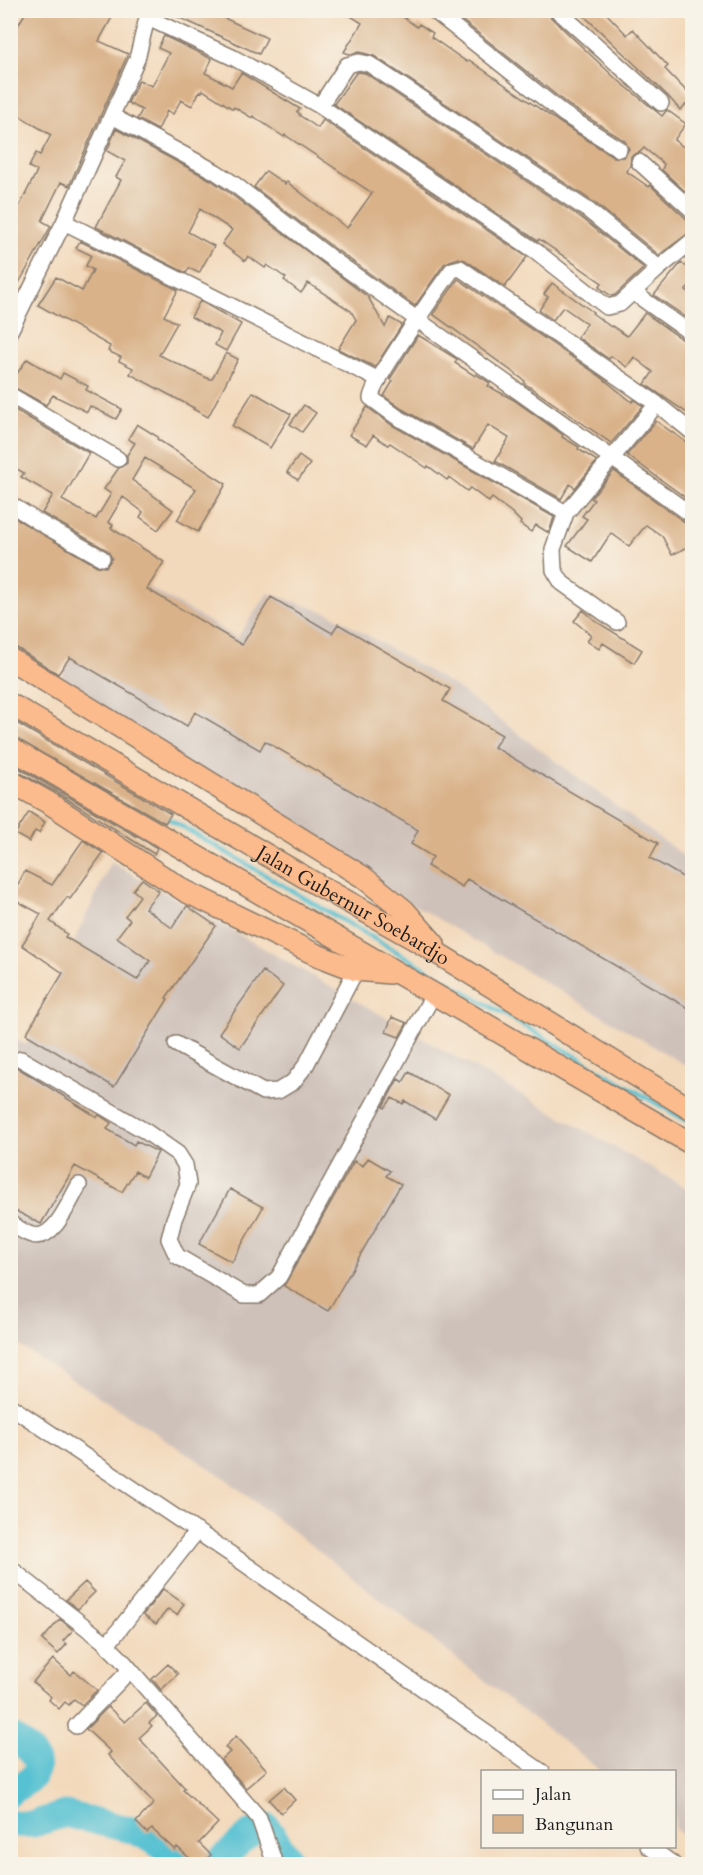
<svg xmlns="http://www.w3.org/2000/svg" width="703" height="1875" viewBox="0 0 703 1875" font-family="Cardo,serif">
<rect width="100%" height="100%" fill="#f7f3e8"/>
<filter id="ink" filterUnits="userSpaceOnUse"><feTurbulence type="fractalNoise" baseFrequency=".0167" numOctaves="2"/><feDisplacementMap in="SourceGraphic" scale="12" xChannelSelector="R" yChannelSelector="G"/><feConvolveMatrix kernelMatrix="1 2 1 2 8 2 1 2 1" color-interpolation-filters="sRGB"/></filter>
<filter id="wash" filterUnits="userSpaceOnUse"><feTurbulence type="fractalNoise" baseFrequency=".008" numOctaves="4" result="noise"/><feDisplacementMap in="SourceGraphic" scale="24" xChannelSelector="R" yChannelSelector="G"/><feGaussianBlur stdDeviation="1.35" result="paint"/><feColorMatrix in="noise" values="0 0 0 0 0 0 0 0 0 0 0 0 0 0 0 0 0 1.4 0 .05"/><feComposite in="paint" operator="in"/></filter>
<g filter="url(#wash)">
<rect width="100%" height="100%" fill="#f3d9bb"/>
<path fill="#cec1ba" d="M123,572L237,638L268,593L331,614L454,686L692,862V1069L255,811L57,683Z
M111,862L692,1191V1843L675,1829L674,1772L601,1771L222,1476L11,1340L10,1037L26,1045Z"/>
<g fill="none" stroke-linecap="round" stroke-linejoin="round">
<path stroke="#57c1d2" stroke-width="4.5" d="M164,816L692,1124"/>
<path stroke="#57c1d2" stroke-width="27" d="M10,1735C22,1744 48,1761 31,1778C25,1784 17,1787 10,1793
M10,1822L19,1824H33L65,1814L132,1830L152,1840L188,1864
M216,1864L252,1832L267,1827L293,1864"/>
</g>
<g id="blocks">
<path fill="#d9b28a" d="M27,10H116L99,41L128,54L69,186L61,182L42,221L51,226L10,299V205L18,209L37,171L29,167L36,153L40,155L51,135L10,110V39Z
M163,10H207L267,38L259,54Z
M341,10H393L417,27L419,24L433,33L431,37L467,62L469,60L559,122L614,157H624L629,149L625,141L570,106L449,10H543L613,76L662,116L667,110L686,124L674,140L693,154V191L689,195L662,170L664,164L644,148L640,152L631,156L630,166L626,171L649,187L650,185L693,225V230L659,255L595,203L374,56L360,52L349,54L344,52L362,23Z
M578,10H603L627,35L633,29L668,66L665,69L693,98L680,110L668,96Z
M164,36L212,59L205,73L232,87L241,73L300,109L297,112L300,114L299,115L318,128L323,120L527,257L505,287L465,260L458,258L450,261L444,264L415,306L334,248L254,187L266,171L285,184L287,182L347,228L372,193L285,135L284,137L253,116L252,118L234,107L233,109L203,90L202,92L200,91L192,106L181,100L173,114L167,111L158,130L137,119L142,110L128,103L139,80L152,86L169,53L158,48Z
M359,72L365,73L583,219L644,268L615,295L611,296L599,287L602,283L539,239L538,241L334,104L356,73Z
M116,129L211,180L228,192L368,297L385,327L390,318L402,325L375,367L338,349L356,320L351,311L308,283L301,293L284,280L286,278L267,265L265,268L248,256L245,261L222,244L232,230L200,209L188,232L214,246L199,273L189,268L186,273L96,227L121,180L116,177L125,161L107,151Z
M80,241L178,290L164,316L177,323L159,355L209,379H212L226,353L238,359L208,417L193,409L194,408L130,374L133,368L119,361L121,357L108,351L110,346L38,305L56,277L82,291L93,270L86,266L91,255L76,248Z
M681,263L693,271V280L686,290L693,295V322L654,295Z
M458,279L601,377L632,402L634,400L643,406L611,443L524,383L525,381L433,314Z
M552,283L593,312L592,313L611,327L612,326L627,336L645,313L686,342L693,344V417L645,384L653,372L634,357L627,367L611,356L609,359L577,337L587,324L563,307L553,320L539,310L548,297L544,294Z
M200,301L241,324L226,351L215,345L221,333L191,317Z
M418,335L452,356L457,359L455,363L475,376L476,374L490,383L488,386L514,400L563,435L562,437L579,447L578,449L597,461L575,488L570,484L561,499L495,461L509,438L488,425L473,449L402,409L384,396L393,381L390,379Z
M27,359L60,379L63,373L88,386L86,390L122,409L116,419L90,406L87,412L53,395L46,405L10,385V371L16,375Z
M253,392L291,414L270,448L232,426Z
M304,405L316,413L302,432L290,424Z
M10,407L89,453L62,500L96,519L111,494L104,489L118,469L127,463V455L135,443L128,439L137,424L158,437L157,439L226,484L198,532L177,520L196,489L145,458L132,480L173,510L158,530L140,517L143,512L123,497L108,522L113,525L111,528L164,562L147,589L242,645L271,597L332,633L338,624L450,689L443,701L502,735L494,747L658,843L650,858L693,883V1011L467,879L462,887L427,866L433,857L411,844L418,830L265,741L260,750L195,712L187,726L70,657L58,674L17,648L10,646V525L15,518L97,566L106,567L112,558L107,550L42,513L53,495L21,477L24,473L10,465Z
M367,407L392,425L554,517L549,533L536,525L531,532L520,524L521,522L511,512L492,498L489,502L470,488L467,491L449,477L447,480L428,466L427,468L390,443L388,445L373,435L367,445L349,435Z
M656,421L693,447V503L627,455Z
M299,456L310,464L298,480L287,472Z
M614,471L686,523L693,525V544L672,555L662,536L646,525L629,546L611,533L592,562L567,546L587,519L582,516L594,500L591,498Z
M583,610L597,622L642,650L634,663L603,643L599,649L587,641L591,635L574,621Z
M10,719L171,814L165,823L10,735Z
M10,763L157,848L154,854L56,792L11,768Z
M29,812L45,822L39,833L35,831L29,842L15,834Z
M83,840L103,853L70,899L67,897L50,921L67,934L65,937L137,980L150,961L117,937L130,920L125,916L140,896L133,890L142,879L159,891L145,908L172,928L187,906L216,926L166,998L168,999L114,1087L26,1034L63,973L22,945L41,914L11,898L25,871L52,885Z
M263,971L283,986L240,1048L219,1033Z
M392,1017L407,1023L399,1037L386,1032Z
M10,1063L97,1117L99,1115L111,1123L107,1129L134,1145L136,1141L158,1152L145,1177L135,1171L122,1192L75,1166L41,1224L10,1208Z
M409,1072L449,1095L435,1119L405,1101L403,1104L392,1098L385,1108L383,1107L398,1079L403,1082Z
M368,1158L390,1171L386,1176L401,1184L328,1311L284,1286L354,1161L363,1166Z
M230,1189L263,1207L232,1262L199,1244Z
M85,1582L95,1592L78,1609L66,1600Z
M163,1589L184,1604L177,1615L168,1609L156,1624L143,1615Z
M60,1619L73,1630L63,1641L67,1644L58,1654L42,1640Z
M53,1659L71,1675L74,1671L97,1690L82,1705L74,1699L69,1705L65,1702L59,1709L49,1700L51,1697L33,1682Z
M168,1664L178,1674L161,1690L152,1679Z
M146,1703L157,1716L149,1723L152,1726L139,1738L185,1788L183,1790L218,1823L199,1843L211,1855L202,1864H196L177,1847L175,1850L152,1829L147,1833L136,1822L154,1803L108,1755L111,1752L86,1729L108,1707L125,1722Z
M236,1736L267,1770L246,1788L221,1760L230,1752L225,1747Z
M284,1787L295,1800L281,1813L269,1800Z"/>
</g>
</g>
<g filter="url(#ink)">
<use href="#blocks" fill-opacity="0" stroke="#887a6c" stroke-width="1.5"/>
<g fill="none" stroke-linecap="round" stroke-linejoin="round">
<defs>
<path id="minor" d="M433,10L564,114L619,149
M557,10L661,103
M148,18L234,58L320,106L537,252L607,307L620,304L659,268L692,241
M320,106L347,65L359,62L369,64L589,211L659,268
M112,116L216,172L234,184L328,256L692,515
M639,162L692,210
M64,222L379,380
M634,293L692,334
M10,331L64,222L137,59L149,10
M10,395L118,459
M10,504L40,523L102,558
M566,513L397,417L371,398C371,383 438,289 452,270L460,268L657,404L692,432
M617,622L562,583L554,570L553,549L566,513L657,404
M176,1044L263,1092L278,1091L293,1082L306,1065L356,970
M21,1059L145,1131L178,1154L185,1165L188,1184L174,1219L169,1239L177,1256L244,1295H259L279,1277L433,995
M10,1223C17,1227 24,1233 32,1235C54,1242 70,1200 79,1185
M10,1406L235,1557L542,1772
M10,1568L102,1640L121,1659L259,1818L275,1864
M107,1645L197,1531
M76,1726L130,1670
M648,1846L673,1864"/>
<g id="highway">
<path d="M10,659L363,877L404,910L434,944"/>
<path id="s1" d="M10,704L311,881L416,940L692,1110"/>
<path d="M10,748L692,1144"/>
<path d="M10,781L49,803L185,891L317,955L356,970L390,973"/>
</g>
</defs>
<use href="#minor" stroke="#887a6c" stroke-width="18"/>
<use href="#highway" stroke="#887a6c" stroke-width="24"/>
<use href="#minor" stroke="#fff" stroke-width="15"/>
<use href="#highway" stroke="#fbbb8d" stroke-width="21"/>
</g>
</g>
<g text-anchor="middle" stroke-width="4.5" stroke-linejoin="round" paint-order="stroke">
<g font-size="20" fill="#1c1c1c" stroke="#f7f3e8">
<text dy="7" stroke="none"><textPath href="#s1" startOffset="398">Jalan Gubernur Soebardjo</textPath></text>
</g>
</g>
<rect width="703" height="1875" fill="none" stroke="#f7f3e8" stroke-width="36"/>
<rect x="481" y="1770" width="195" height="78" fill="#f7f3e8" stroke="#9f9d96" stroke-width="1.5"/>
<rect x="493" y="1790" width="30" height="9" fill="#ffffff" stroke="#9f9d96" stroke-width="1.5"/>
<text x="535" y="1800" font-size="18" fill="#1c1c1c">Jalan</text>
<rect x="493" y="1815" width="30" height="18" fill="#d9b28a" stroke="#9f9d96" stroke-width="1.5"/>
<text x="535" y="1830" font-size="18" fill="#1c1c1c">Bangunan</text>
</svg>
